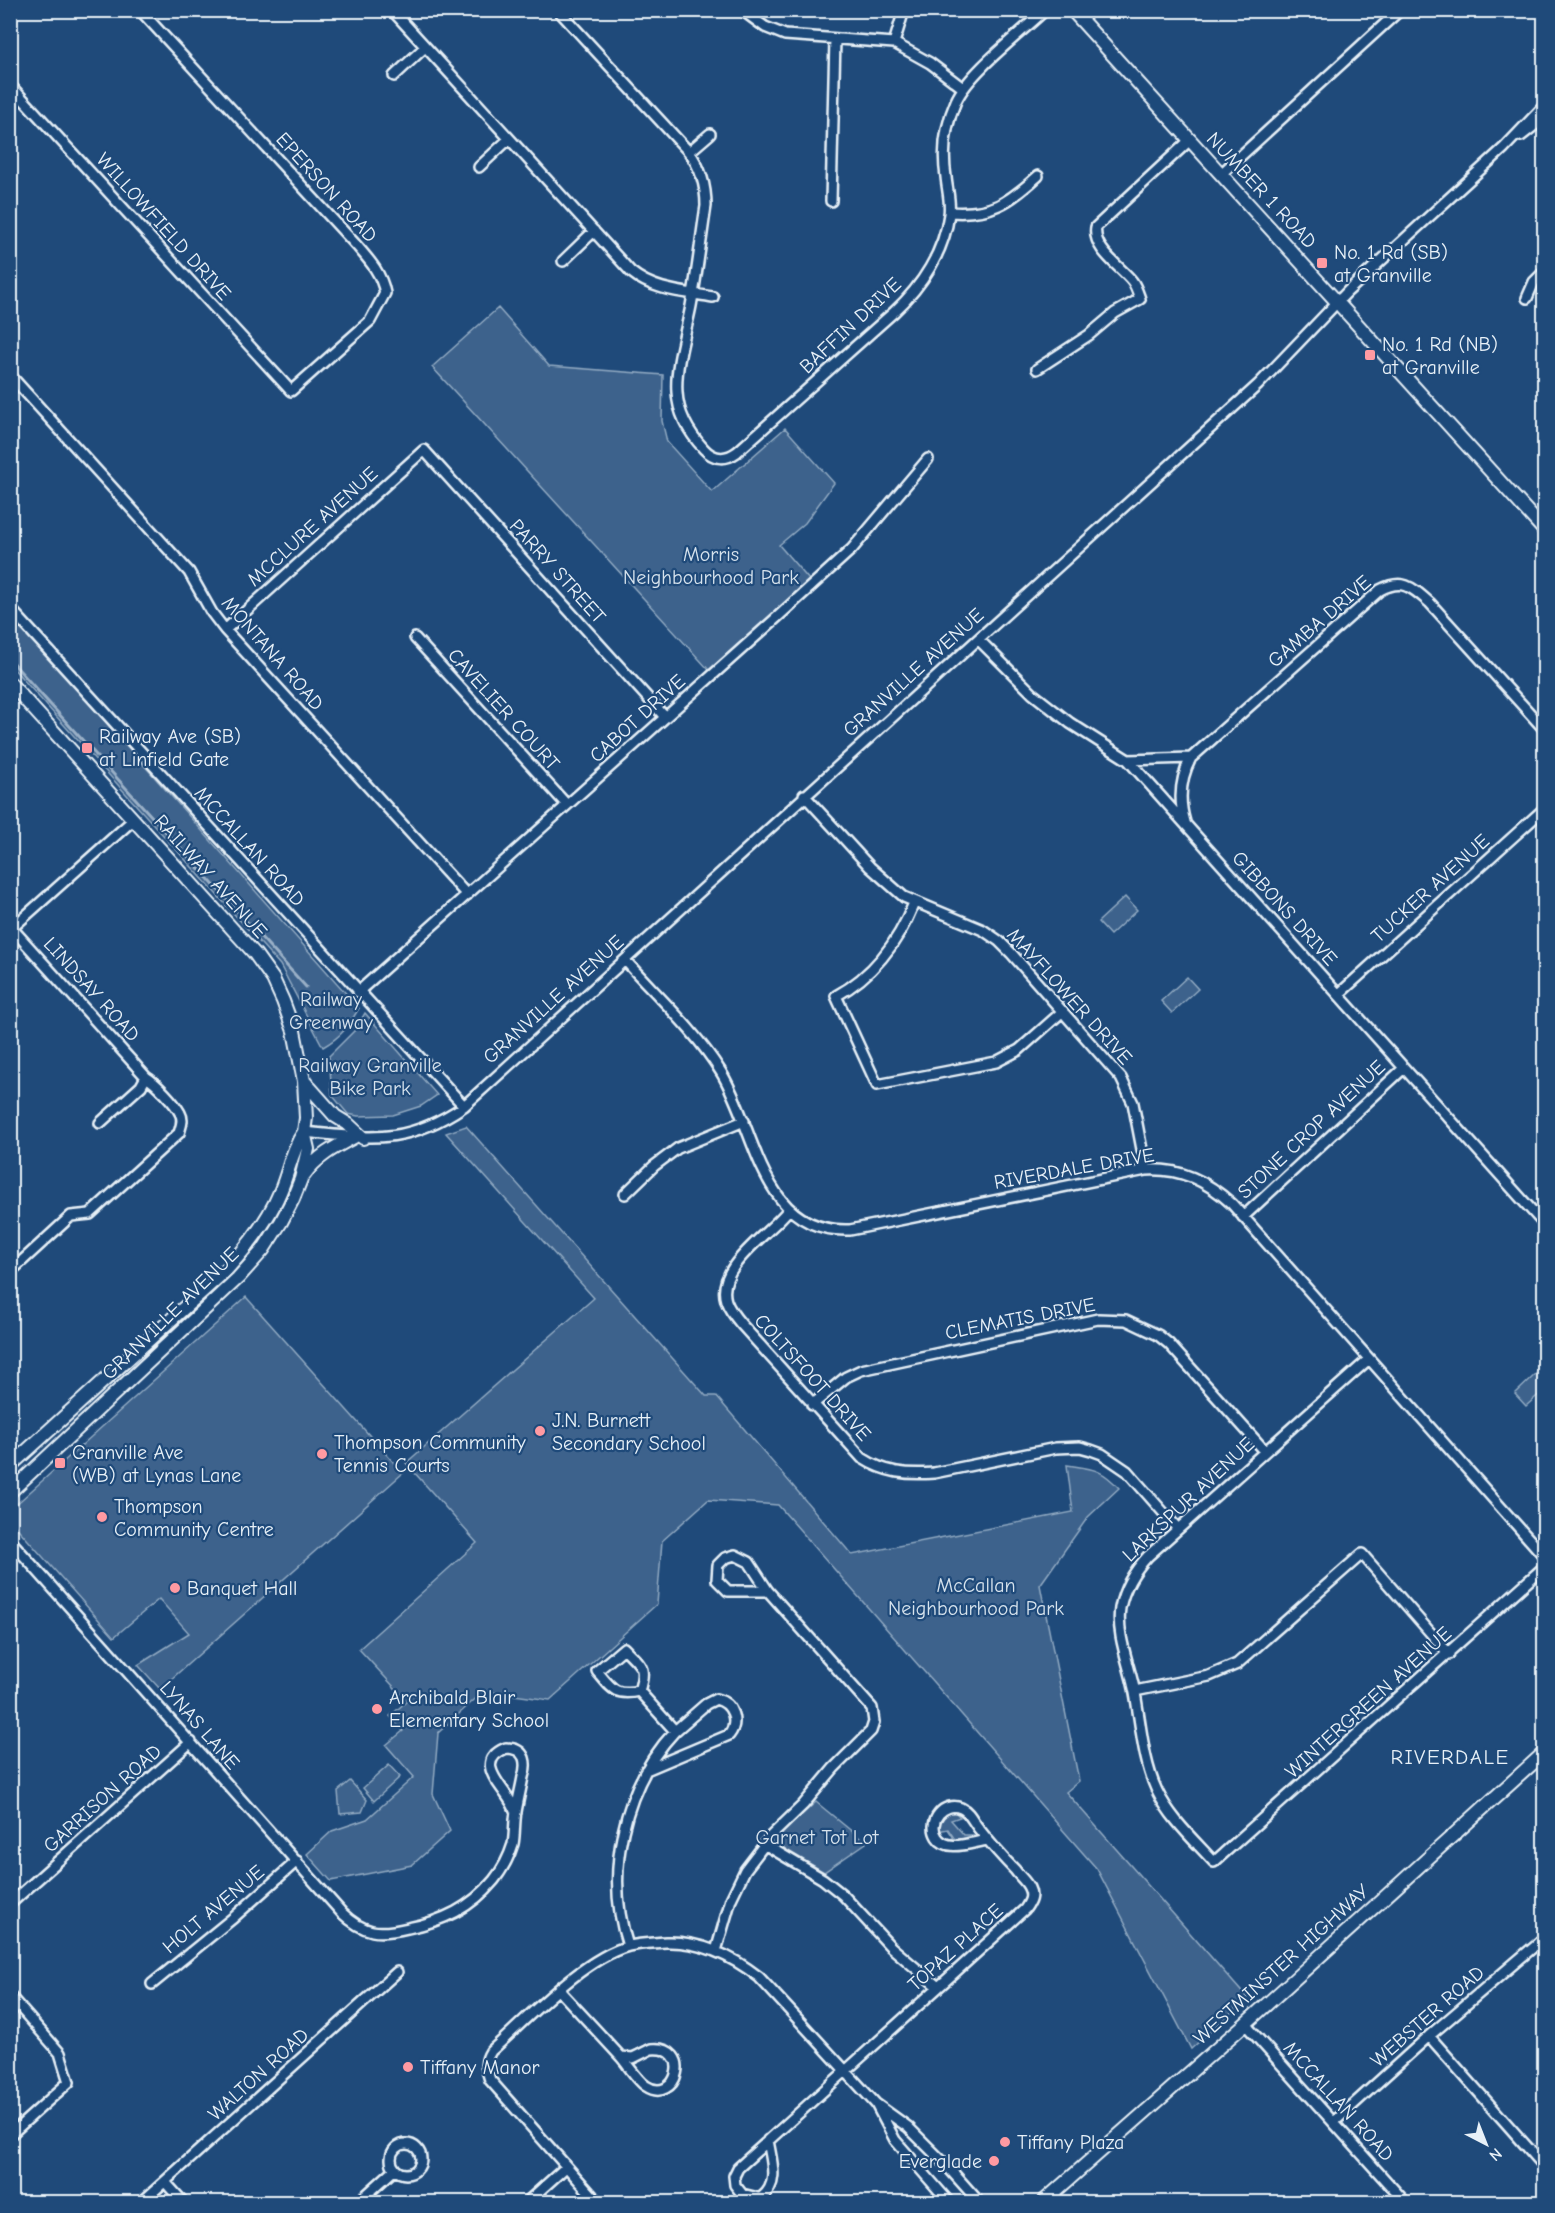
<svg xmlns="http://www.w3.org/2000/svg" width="1555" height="2213" viewBox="0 0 1555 2213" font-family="'Comic Neue',sans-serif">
<rect width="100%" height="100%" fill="#1f4a7a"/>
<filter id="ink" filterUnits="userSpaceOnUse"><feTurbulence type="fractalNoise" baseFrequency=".0167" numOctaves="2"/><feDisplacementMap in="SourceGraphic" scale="12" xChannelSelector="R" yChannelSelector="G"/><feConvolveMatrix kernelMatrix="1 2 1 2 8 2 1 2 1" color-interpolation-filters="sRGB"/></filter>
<g filter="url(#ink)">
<path fill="#3c628c" stroke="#92aac2" stroke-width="1.5" d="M498,308L549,366L663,375L662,421L667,442L712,492L785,428L834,483L805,523L779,545L810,581L709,670L432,367Z
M10,614L359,1008C348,1027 342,1036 323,1047L280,965L11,666Z
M1125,897L1137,910L1110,935L1098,922Z
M1187,977L1198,989L1172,1013L1161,1001Z
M365,1013L437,1095L421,1106L393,1115L358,1116L348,1114L332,1095L329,1056L355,1030Z
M466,1126L706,1396H716L852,1555L1073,1512L1067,1465C1092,1469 1101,1468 1119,1488L1088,1517L1040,1585L1079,1781L1066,1792L1247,1998L1191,2049L1097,1869L778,1505L708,1500L662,1541L657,1604L550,1700L484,1691L438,1733L433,1794L450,1831L412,1865L331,1881L307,1854L332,1831L367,1819L414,1777L386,1745L403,1731L390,1716L407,1701L359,1649L477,1543L406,1463L594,1298L446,1133Z
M246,1297L403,1473L160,1689L138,1665L189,1633L159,1599L114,1637L11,1521V1509Z
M1540,1370L1544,1375V1390L1526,1406L1515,1394Z
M389,1765L400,1777L374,1801L363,1788Z
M350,1781L367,1800L362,1812L340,1814L338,1791Z
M816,1802L866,1843L824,1872L785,1849L778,1840L779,1835Z
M954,1811L960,1817L951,1820L964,1835H974L952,1842L944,1840L954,1838L948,1829L937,1831C939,1819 941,1813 954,1811Z"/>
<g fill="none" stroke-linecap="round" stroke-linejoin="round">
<path stroke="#9ab0c7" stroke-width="3" d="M10,660L306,987"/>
<defs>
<path id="minor" d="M392,10L631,272C654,291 684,292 713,297
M558,10L689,152C701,168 706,185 706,206C701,239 697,273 691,306C686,332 675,366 677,392C678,414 690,434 704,449C714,460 726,460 737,452L894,312C922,286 944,252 949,214C951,202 947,189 946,177C942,151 945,126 956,101C969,72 1020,34 1045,10
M742,10L765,27L785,35L894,43L930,63L963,88
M894,43L904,10
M394,76L425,47
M10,85L291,391L370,321L385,293C381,273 370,261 357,246L140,10
M1521,136L1544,118
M689,152L710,134
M479,167L509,139
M1221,174L1400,10
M831,201L835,39
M950,212C992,215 1008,203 1038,176
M563,261L594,231
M1527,298L1534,282L1544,272
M1037,369L1089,335L1115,313L1140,299C1138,293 1136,286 1132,281C1120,266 1092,249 1096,227L1190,140
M10,375L189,572L212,613L225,630L467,895
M10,608L464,1106
M225,630L424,450L665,717
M415,638L567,805
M979,640L1033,694L1070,723L1128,760L1544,1224
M1128,760L1191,758L1380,590C1403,578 1412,587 1430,603L1544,729
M804,795L870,867L904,897L983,930L999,941L1011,953L1121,1078L1133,1103L1146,1170
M1185,822C1178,799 1180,779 1191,758
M914,903C898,943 874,975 836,996L877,1085L996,1062L1019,1050L1063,1011
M10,926L146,1077C156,1083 175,1103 180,1113C184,1120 181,1126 179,1133L90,1214L71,1216L10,1272
M12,928L133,820
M625,960C657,996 695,1030 721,1072C757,1130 760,1234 850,1230L1146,1170C1181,1168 1207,1181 1232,1204L1544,1556
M358,992L773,621L852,549L928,459
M1339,994L1544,809
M100,1123L141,1086L146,1077
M304,1132C371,1138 405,1146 464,1106L1258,385L1348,291L1504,148L1544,106
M625,1194L654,1166L678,1148L744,1121
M789,1209C770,1234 715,1266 726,1301C729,1309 735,1317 741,1324L862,1458C885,1473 907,1475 934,1473L1056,1448L1080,1447L1091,1450L1102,1454L1127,1471L1178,1529
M1243,1217L1404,1068
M1369,1359L1148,1556C1134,1571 1124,1587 1120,1608C1116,1635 1130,1666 1135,1693C1141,1725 1143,1761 1157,1791C1170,1818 1194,1840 1214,1862L1544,1567
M812,1405L846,1377L861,1370L1098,1319L1126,1320L1158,1335L1169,1344L1265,1451
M10,1540L342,1913C364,1934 379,1935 408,1928C443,1921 471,1908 494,1880C502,1870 509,1857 513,1844C515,1834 514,1823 516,1812C518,1800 521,1788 523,1777C525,1771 526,1764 524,1758C521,1750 514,1748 506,1748C468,1764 511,1791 516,1813
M624,1648C641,1666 647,1666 639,1691C615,1696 612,1689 597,1671Z
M1135,1691L1209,1676L1237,1664L1362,1554L1449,1654
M646,1770L729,1735C739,1722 733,1703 716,1699L706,1704L675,1731
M764,1844L823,1879L843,1895L891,1947L938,1987
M10,1904L191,1742
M628,1946C604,1874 623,1786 675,1731L639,1691
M716,1951L731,1899L745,1870L771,1836L803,1805L834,1768L871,1731L874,1722L872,1708L768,1591L749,1562L735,1555L725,1558L718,1565L717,1580L728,1591H768
M152,1984L233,1918L297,1861
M559,1990L621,2057
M10,1996L60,2053L69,2082L10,2135
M1245,2024L1405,2202
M1429,2036L1544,2166
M651,2049C695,2045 676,2106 646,2086C638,2081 628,2065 621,2057L633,2058Z
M877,2106L895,2140L949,2202
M1334,2122L1429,2036L1544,1938
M768,2140C771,2160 780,2183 762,2197L758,2198L742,2194L735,2185L734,2176L738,2168L1025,1909C1030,1902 1033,1896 1029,1888C1026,1881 1019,1876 1015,1870C1002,1857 990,1843 979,1829C973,1822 970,1812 961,1808C944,1801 927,1821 937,1837C947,1853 972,1842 988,1840
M391 2159a15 15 0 1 1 30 0a15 15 0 1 1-30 0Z
M165,2182L183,2202
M142,2202L397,1972
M366,2202L364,2197L394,2170
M527,2202L566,2167
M598,2202L490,2080C486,2068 484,2062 491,2051C527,2019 583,1958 629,1946C641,1943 654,1943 666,1942C700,1941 732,1956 759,1977L876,2104L908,2127L947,2166L979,2202"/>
<path id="major" d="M1072,10L1544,530
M10,683L255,954L273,979L283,1001L294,1031L304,1081L306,1118L304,1132L308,1149L301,1179L293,1199L281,1222L263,1250L238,1278L10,1492
M304,1081L335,1116L348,1124L363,1138
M304,1175C316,1157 335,1147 354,1137
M10,1466L228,1268C249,1245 268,1221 280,1192C289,1172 291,1151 304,1132
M1043,2202L1245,2024L1544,1753"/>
</defs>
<use href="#minor" stroke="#e8f1f8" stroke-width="14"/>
<use href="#major" stroke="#e8f1f8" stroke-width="16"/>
<use href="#minor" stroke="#1f4a7a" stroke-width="9"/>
<use href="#major" stroke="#1f4a7a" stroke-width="12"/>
</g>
</g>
<g fill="#ff9aa2" stroke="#1f4a7a" stroke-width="2">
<rect x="1316" y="257" width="12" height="12" rx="3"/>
<rect x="1364" y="349" width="12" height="12" rx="3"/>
<rect x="81" y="742" width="12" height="12" rx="3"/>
<circle cx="540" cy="1431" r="6"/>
<circle cx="322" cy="1454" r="6"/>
<rect x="54" y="1457" width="12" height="12" rx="3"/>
<circle cx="102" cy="1517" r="6"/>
<circle cx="175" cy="1588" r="6"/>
<circle cx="377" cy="1709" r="6"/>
<circle cx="408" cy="2067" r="6"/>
<circle cx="1005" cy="2142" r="6"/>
<circle cx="994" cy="2161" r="6"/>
</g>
<g text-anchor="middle" stroke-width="4.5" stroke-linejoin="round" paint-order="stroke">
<g font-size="20" fill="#e8f1f8" stroke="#1f4a7a">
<text transform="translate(327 187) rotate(48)" y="7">EPERSON ROAD</text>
<text transform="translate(1262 190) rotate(47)" y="7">NUMBER 1 ROAD</text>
<text transform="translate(164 226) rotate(48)" y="7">WILLOWFIELD DRIVE</text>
<text transform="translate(850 325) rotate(-43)" y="7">BAFFIN DRIVE</text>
<text transform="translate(312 526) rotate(-42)" y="7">MCCLURE AVENUE</text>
<text transform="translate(558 571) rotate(48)" y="7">PARRY STREET</text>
<text transform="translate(1319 621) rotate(-41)" y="7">GAMBA DRIVE</text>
<text transform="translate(273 653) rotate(49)" y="7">MONTANA ROAD</text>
<text transform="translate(913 672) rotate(-42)" y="7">GRANVILLE AVENUE</text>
<text transform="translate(504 709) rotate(48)" y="7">CAVELIER COURT</text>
<text transform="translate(637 718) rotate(-42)" y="7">CABOT DRIVE</text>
<text transform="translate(250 846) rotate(48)" y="7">MCCALLAN ROAD</text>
<text transform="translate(211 876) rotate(48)" y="7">RAILWAY AVENUE</text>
<text transform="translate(1430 888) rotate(-42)" y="7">TUCKER AVENUE</text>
<text transform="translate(1285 908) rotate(48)" y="7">GIBBONS DRIVE</text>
<text transform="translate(92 989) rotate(48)" y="7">LINDSAY ROAD</text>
<text transform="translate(1070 996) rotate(48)" y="7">MAYFLOWER DRIVE</text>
<text transform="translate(553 999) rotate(-42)" y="7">GRANVILLE AVENUE</text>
<text transform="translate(1311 1129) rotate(-43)" y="7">STONE CROP AVENUE</text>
<text transform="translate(1074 1168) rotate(-10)" y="7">RIVERDALE DRIVE</text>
<text transform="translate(170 1313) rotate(-44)" y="7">GRANVILLE AVENUE</text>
<text transform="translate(1020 1318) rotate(-11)" y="7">CLEMATIS DRIVE</text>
<text transform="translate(813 1377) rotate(48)" y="7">COLTSFOOT DRIVE</text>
<text transform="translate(1188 1499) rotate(-43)" y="7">LARKSPUR AVENUE</text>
<text transform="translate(1368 1702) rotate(-42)" y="7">WINTERGREEN AVENUE</text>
<text transform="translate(200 1725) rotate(49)" y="7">LYNAS LANE</text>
<text transform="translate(102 1798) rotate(-42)" y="7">GARRISON ROAD</text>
<text transform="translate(213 1909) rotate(-40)" y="7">HOLT AVENUE</text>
<text transform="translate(955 1947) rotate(-42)" y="7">TOPAZ PLACE</text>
<text transform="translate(1281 1964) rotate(-42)" y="7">WESTMINSTER HIGHWAY</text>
<text transform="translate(1427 2016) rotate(-41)" y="7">WEBSTER ROAD</text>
<text transform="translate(258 2074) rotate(-42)" y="7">WALTON ROAD</text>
<text transform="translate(1339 2101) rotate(48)" y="7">MCCALLAN ROAD</text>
</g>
<g font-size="20" fill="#e8f1f8" stroke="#1f4a7a" text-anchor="start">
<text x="1334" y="259">No. 1 Rd (SB)<tspan x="1334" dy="23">at Granville</tspan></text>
<text x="1382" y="351">No. 1 Rd (NB)<tspan x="1382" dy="23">at Granville</tspan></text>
<text x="99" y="743">Railway Ave (SB)<tspan x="99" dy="23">at Linfield Gate</tspan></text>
<text x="552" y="1427">J.N. Burnett<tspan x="552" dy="23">Secondary School</tspan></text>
<text x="334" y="1449">Thompson Community<tspan x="334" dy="23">Tennis Courts</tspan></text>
<text x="72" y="1459">Granville Ave<tspan x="72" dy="23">(WB) at Lynas Lane</tspan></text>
<text x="114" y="1513">Thompson<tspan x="114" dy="23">Community Centre</tspan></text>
<text x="187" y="1595">Banquet Hall</text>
<text x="389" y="1704">Archibald Blair<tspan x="389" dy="23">Elementary School</tspan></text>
<text x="420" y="2074">Tiffany Manor</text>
<text x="1017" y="2149">Tiffany Plaza</text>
<text x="982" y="2168" text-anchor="end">Everglade</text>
</g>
<g font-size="20" fill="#d7e3ed" stroke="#1f4a7a">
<text x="711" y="561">Morris<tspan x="711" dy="23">Neighbourhood Park</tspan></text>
<text x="331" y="1006">Railway<tspan x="331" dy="23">Greenway</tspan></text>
<text x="370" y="1072">Railway Granville<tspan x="370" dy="23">Bike Park</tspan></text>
<text x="976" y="1592">McCallan<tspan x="976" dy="23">Neighbourhood Park</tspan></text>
<text x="817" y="1844">Garnet Tot Lot</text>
</g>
<g font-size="21" letter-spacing="1.5" fill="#e8f1f8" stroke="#1f4a7a">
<text x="1450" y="1764">RIVERDALE</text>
</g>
</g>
<rect width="1555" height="2213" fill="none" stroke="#1f4a7a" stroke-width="36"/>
<rect x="18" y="18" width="1519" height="2177" fill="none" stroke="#e8f1f8" stroke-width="2" filter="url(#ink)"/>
<g transform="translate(1486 2144) rotate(138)" stroke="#1f4a7a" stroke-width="4.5" paint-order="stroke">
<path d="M0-4.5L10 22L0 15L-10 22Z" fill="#e8f1f8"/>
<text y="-9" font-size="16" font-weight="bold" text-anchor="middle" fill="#e8f1f8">N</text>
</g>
</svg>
